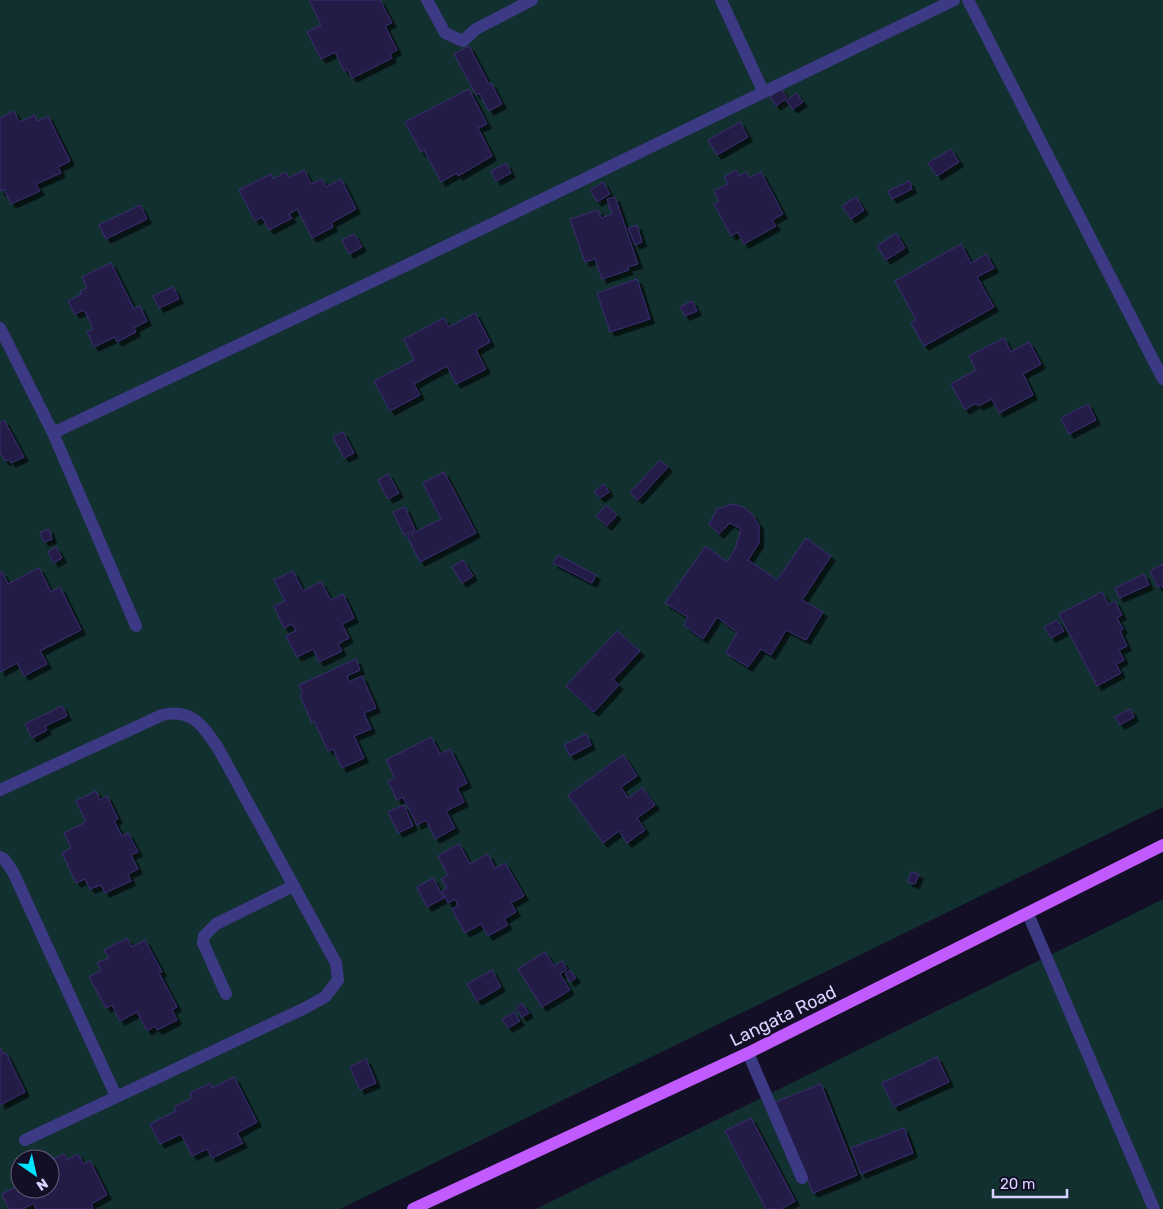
<svg xmlns="http://www.w3.org/2000/svg" width="1163" height="1209" viewBox="0 0 1163 1209" font-family="Rubik,sans-serif">
<defs>
<filter id="shadow"><feDropShadow dx="4.5" dy="4.5" stdDeviation="0" flood-color="#0009"/></filter>
</defs>
<rect width="100%" height="100%" fill="#130f26"/>
<path fill="#12302f" fill-rule="evenodd" d="M0,0H1163V807L340,1209H0ZM20,1159H50V1189H20Z
M1163,899V1209H536L1109,926Z"/>
<path fill="#241b47" stroke="#3b2d73" filter="url(#shadow)" d="M309,0H380L392,23L385,26L397,50L390,54L392,58L352,78L347,69L344,71L335,52L321,59L307,32L321,25Z
M469,46L489,84L491,83L502,104L489,111L479,93L476,95L454,54Z
M469,89L487,124L478,128L492,156L458,176L457,173L441,182L424,150L421,152L405,122Z
M781,89L787,98L776,106L770,97Z
M796,93L803,102L793,109L786,101Z
M14,111L19,122L35,115L37,121L48,116L70,161L58,167L61,173L36,184L40,191L11,204L4,189L0,191V118Z
M740,122L748,137L717,155L708,140Z
M951,149L959,162L937,176L928,163Z
M506,163L511,173L496,181L491,171Z
M304,170L311,184L322,179L326,187L341,179L356,209L331,223L333,227L312,238L297,209L289,214L292,218L269,230L262,217L255,221L239,190L271,174L273,179L286,172L289,178Z
M736,170L739,176L746,172L749,178L761,172L783,214L772,220L776,226L744,244L738,232L731,236L714,204L719,201L714,191L728,184L724,177Z
M909,181L912,189L892,199L888,191Z
M603,182L610,194L597,202L590,190Z
M615,197L638,264L627,267L629,270L602,279L595,259L585,262L570,219L598,210L601,218L612,214L607,199Z
M856,197L864,210L851,219L842,206Z
M140,205L147,219L106,239L99,225Z
M637,225L642,242L635,245L628,228Z
M896,233L905,248L886,260L877,246Z
M354,234L362,247L349,254L342,240Z
M961,244L971,263L986,254L994,268L977,277L994,307L924,346L911,323L916,320L895,281Z
M111,263L134,309L140,306L147,321L134,328L136,332L117,342L115,337L94,347L87,332L93,329L84,310L75,314L68,301L82,294L80,291L87,288L82,277Z
M637,279L650,319L610,332L597,293Z
M173,287L179,299L159,308L153,296Z
M692,301L697,311L685,316L680,307Z
M475,313L490,342L476,350L486,369L456,384L447,366L414,384L420,395L390,411L374,381L414,360L404,339L444,318L449,327Z
M1004,338L1011,352L1029,342L1041,364L1023,374L1033,395L999,413L992,399L978,406L976,403L965,410L951,384L976,370L969,356Z
M1088,404L1096,420L1069,434L1061,418Z
M4,420L24,457L11,463L9,459L5,461L0,453V423Z
M343,432L354,453L344,458L333,437Z
M660,460L668,467L638,500L630,493Z
M444,472L476,533L420,562L407,536L441,519L423,483Z
M388,474L399,493L388,499L378,480Z
M604,484L609,492L600,498L594,491Z
M733,504L743,507L752,514L759,525V543L748,560L777,580L806,538L831,556L802,600L823,612L806,640L786,630L771,655L761,649L748,667L726,653L737,632L717,617L703,639L684,625L688,617L665,603L706,546L727,562L735,549L741,529L730,523L719,534L709,524L717,509Z
M606,505L617,515L607,526L596,516Z
M405,507L415,530L404,535L393,512Z
M49,529L52,539L44,542L40,533Z
M56,547L62,558L54,563L48,552Z
M558,555L596,575L592,583L553,563Z
M463,560L473,576L462,583L452,567Z
M1163,564V588L1161,585L1158,587L1150,571Z
M39,568L51,592L60,587L81,630L40,651L47,664L24,676L17,663L0,672V573L2,572L8,584Z
M293,571L303,591L321,582L331,600L343,594L354,618L342,624L349,638L338,644L342,651L319,662L313,649L297,657L286,636L296,631L292,624L284,628L274,606L285,601L274,580Z
M1144,574L1149,585L1119,598L1115,588Z
M1102,592L1109,605L1115,601L1122,615L1117,618L1123,629L1120,631L1127,646L1119,650L1124,660L1116,664L1121,673L1097,686L1059,614Z
M1057,620L1064,631L1051,638L1044,627Z
M617,631L640,651L613,680L619,685L594,712L566,686Z
M356,659L360,670L347,676L349,682L362,676L376,708L364,713L371,729L354,736L364,758L342,768L333,749L328,751L314,721L312,723L300,696L303,694L299,685Z
M62,706L67,716L45,726L47,730L32,738L25,724Z
M1130,709L1134,717L1120,725L1115,717Z
M586,734L591,745L570,756L564,745Z
M431,737L440,754L450,749L467,783L457,788L464,802L446,811L455,828L435,839L426,820L417,825L403,797L397,800L388,781L395,778L386,760Z
M623,755L637,776L621,787L628,798L642,788L655,805L637,818L645,830L627,843L619,831L603,843L568,795Z
M96,791L100,800L107,796L118,819L114,821L122,836L128,833L138,852L131,855L138,869L128,874L131,881L105,893L101,885L90,889L85,879L76,883L62,853L71,848L64,833L86,822L76,801Z
M404,805L413,826L398,833L388,812Z
M459,844L470,864L488,854L495,868L505,863L524,896L511,903L516,912L504,919L508,925L488,936L481,924L465,933L452,909L458,906L455,899L448,903L442,891L447,888L441,879L448,875L438,856Z
M911,872L919,874L915,884L908,882Z
M433,878L444,898L427,907L417,887Z
M127,938L132,947L145,940L162,972L159,973L177,1007L172,1010L177,1020L157,1030L155,1026L147,1031L137,1012L120,1021L112,1005L106,1008L89,977L101,970L97,963L109,958L104,950Z
M545,952L554,966L562,961L567,969L560,974L570,990L542,1007L518,969Z
M492,970L501,987L477,1001L467,984Z
M570,970L576,978L570,982L565,973Z
M522,1003L529,1013L522,1017L516,1008Z
M514,1012L520,1021L508,1028L502,1020Z
M0,1048L3,1054L6,1053L25,1092L0,1105Z
M937,1057L949,1082L894,1107L882,1083Z
M366,1059L376,1083L360,1090L350,1067Z
M234,1077L257,1122L237,1133L243,1143L212,1158L207,1149L192,1156L181,1134L160,1144L150,1124L176,1111L174,1107L192,1098L190,1093L210,1083L212,1088Z
M821,1084L857,1175L813,1193L775,1102Z
M751,1118L795,1201L781,1209H766L725,1131Z
M904,1128L913,1153L861,1174L851,1148Z
M64,1154L67,1160L78,1154L83,1164L90,1161L107,1195L91,1204L93,1209H36L34,1203L23,1209H9L2,1194L20,1185V1189H50V1160Z"/>
<g fill="none" stroke-linecap="round" stroke-linejoin="round">
<path stroke="#3d3a85" stroke-width="12" d="M427,0L445,33L463,41L476,29L532,0
M721,0L763,91
M968,0L1163,379
M0,328L53,433L136,626
M53,433L411,263L954,0
M0,790L162,715C192,708 202,725 218,748L336,963L338,980L325,997L303,1009L25,1140
M0,857L4,859L13,872L116,1096
M1028,914L1154,1209
M226,994L203,943L204,936L216,924L293,886
M748,1053L802,1178"/>
<path stroke="#c25bff" stroke-width="12" d="M413,1209L748,1053L1163,845"/>
</g>
<g text-anchor="middle" stroke-width="4.5" stroke-linejoin="round" paint-order="stroke">
<g font-size="18" fill="#d9d4ff" stroke="#130f26">
<text transform="translate(783 1016) rotate(-26)" y="6">Langata Road</text>
</g>
</g>
<g transform="translate(35 1174) rotate(146)"><circle r="24" fill="#130f26" stroke="#625e7d"/>
<path d="M0-4L9 19L0 12L-9 19Z" fill="#00e5ff"/>
<text y="-8" font-size="14" font-weight="bold" text-anchor="middle" fill="#d9d4ff">N</text>
</g>
<path d="M993 1189v8h74v-8" fill="none" stroke="#d9d4ff" stroke-width="2.5"/>
<text x="1000" y="1189" font-size="15" fill="#d9d4ff" stroke="#130f26" stroke-width="4" paint-order="stroke">20 m</text>
</svg>
